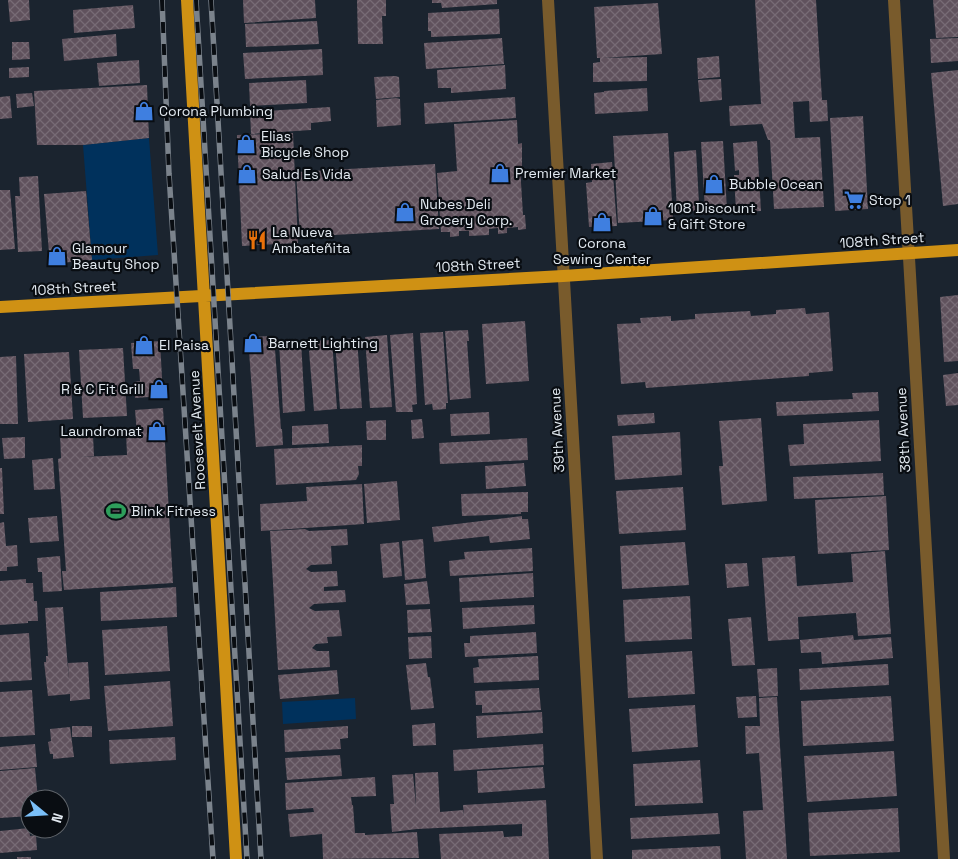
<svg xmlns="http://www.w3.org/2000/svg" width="958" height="859" viewBox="0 0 958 859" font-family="'Space Grotesk',sans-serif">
<defs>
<pattern id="building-cross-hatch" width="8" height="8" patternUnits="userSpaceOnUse" patternTransform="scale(1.25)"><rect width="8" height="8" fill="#60525d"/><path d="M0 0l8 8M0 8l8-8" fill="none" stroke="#776b75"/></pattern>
</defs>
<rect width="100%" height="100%" fill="#1b242f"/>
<path fill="#00315c" d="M149,138L158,255L92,260L83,145Z
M355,698L356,719L283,724L282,702Z"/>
<path fill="url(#building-cross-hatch)" d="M8,0H29L30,20L10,22Z
M243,0H315L316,18L244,23Z
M357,0H386V16H382L383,44H358Z
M432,0H497V4L442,8L441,3H432Z
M755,0H816L822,100H827L828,121L810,122L809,101L793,102L795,138L820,137L824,207L774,209L770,140H768L762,124L730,126L729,106L761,104Z
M933,0H958V37L936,38Z
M658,3L662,54L603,58L647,57V81L593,82V63L600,62V58H597L594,7Z
M133,5L135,28L74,33L73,10Z
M499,9L500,34L431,37V31H428V13Z
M317,21L319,44L246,47L245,24Z
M116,34L117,56L64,61L62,39Z
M502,38L504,64L426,69L424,43Z
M958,38V61L931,63L930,39Z
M12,42H29L30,59L12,60Z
M322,49L323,75L245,79L243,53Z
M719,56L720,77L698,79L697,58Z
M139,60L140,83L99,86L97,63Z
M505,65L506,89L451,93V88H438L437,70Z
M29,67V77L9,78V68Z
M958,70V204L943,206L931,73Z
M395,76L399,77L400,97L376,99L374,77Z
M721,79L722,100L700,102L698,80Z
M306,80L307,103L250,106L249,83Z
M147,85L149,138L83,145H37L34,91Z
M647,88L648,111L595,114L594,93L604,92V91Z
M32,93L34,106L17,108L16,94Z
M10,96L12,118L0,119V97Z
M515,97L516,118L425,124L424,103Z
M396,98L400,99L401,125L377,127L376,100Z
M330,107L331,121L311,123V130L251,134L250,112Z
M863,116L868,209L835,211L830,118Z
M517,120L518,144L522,143V166H520L523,215H525L526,229L518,230V227L507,228V233L498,234V228L489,229V235L469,236V231H459V236L450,237V232H441L437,173L457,171L454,124Z
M293,133L298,243L242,246L237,135Z
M668,133L673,220L618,223L613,136Z
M723,141L727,210L705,211L701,142Z
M757,141L761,211L736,212L734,175H739V170L735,171L733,143Z
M696,150L699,203H697V211L677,212L674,152Z
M612,162L617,226L589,227L586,183L592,182L591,164Z
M435,164L439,229L300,237L296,172Z
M38,176L42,251L18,252L15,196H20L19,177Z
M0,190H10L15,249L0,250Z
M86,191L92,260L50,264L44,194Z
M958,295V361L944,362L940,297Z
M805,308L806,314L829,312L833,371L809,373V376L646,388L645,382L621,384L617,324L641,323L640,318L671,316V321L695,319V314L750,311L751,316L776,314V310Z
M525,321L529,381L486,384L482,324Z
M468,330L469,341H467L471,398L450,400L445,331Z
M443,332L448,403H446V409L433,410L432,404L425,405L420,333Z
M413,333L417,404L412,405L413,412H396L390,335Z
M387,335L392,407L370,408L365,337Z
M274,336L281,429H282L283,445L256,447L248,337Z
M357,338L362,408L340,409L335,340Z
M332,340L337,409L314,411L309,351L311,350V341Z
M160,341L163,396L135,398L134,382L140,381L139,369H133L131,343Z
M301,341L305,411L283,413L279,342Z
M123,348L127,416L83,418L79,350Z
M69,352L73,419L28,422L24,354Z
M16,356L18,424H0V357Z
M958,373V405L946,406L943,375Z
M878,392L879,411L777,416L776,402L853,399L852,393Z
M163,408L173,583L64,590L62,571H66L58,459L61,458L60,434L79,433L80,435H93L94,456L80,457L127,455L126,433H137L135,410Z
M489,412L490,434L451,436L450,414Z
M654,413L655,423L618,426L617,415Z
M761,418L767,501L722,505L719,466H723L719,421Z
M422,419L424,438L412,439L411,420Z
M386,420V440H367L366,421Z
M879,420L881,461L790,466L788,445L804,444L803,424Z
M328,424L329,443L292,445V426Z
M680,432L682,475L615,480L612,436Z
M25,437V458L4,459L2,438Z
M527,438L528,460L440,464L439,443Z
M362,445V466H358L359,474L356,480L276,485L274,449Z
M53,458L55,489L34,490L32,460Z
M524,463L526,486L486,489L485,466Z
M0,468H2L4,514H0Z
M883,473L884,495L794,499L793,477Z
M397,481L400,520L367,523L364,484Z
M362,484L364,524L261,531L260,504L307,501L306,487Z
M683,487L686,530L619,534L616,491Z
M528,492V512H521V514L462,516L461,494Z
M886,496L889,550L818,554L815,500Z
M57,516L59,541L30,543L28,518Z
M522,516V519H528L530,539L490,543L489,536L434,542L432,527Z
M4,522L6,546L17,545L18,566L7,567V571H0V523Z
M305,529L309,531L347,529L348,545L331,546L332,564L311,565L306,569L311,572L337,571L338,586L324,587V591L345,590L346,602L314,604L309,608L315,611L339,610L342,636L327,637L328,643L316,644L312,648L317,651H329L330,667L278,670L270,531Z
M423,539L426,578L405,580L402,541Z
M399,542L402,576L383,578L380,544Z
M685,542L689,585L622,589L620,546Z
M532,548L533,571L450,576L449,561L465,559L464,552Z
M885,551L891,634L858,636L856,613L798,617L799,639L768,641L762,558L795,556L797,586L853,582L851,554Z
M60,556L62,591L43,592L42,572H38L37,558Z
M747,563L749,586L727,588L725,564Z
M533,573L534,597L460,602L459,578Z
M26,579V583H33L34,601H37L38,621H28V623L0,625V581Z
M427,581L430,604L406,605L404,584Z
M176,587L177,617L101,621L100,592Z
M690,596L692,639L625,642L623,600Z
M534,605L535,624L463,629L462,608Z
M63,607L69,681L68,663L88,662L90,699L70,701V694L48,696L44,662H46V656H48L45,608Z
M430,609L432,632L408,633L407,610Z
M751,617L755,665L732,666L728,619Z
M167,626L170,671L105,675L102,630Z
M536,632L537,653L465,657L464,643H470V636Z
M29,633L32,680L0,682V635Z
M853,635L854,640L891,637L893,658L822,664L821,652L801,653L800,640Z
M431,636L432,658L409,659L408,637Z
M692,651L695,694L628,698L626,655Z
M538,656L539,680L474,683L473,668L479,667L478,659Z
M426,663L428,677H430L434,708L411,710L406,665Z
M888,664L889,685L800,690L799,669Z
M777,668L778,696L759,697L757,669Z
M337,670L339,694L280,699L278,675Z
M170,681L173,726L108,731L104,686Z
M539,688L541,710L482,713V705H476L475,691Z
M32,690L35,735L0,737V692Z
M756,696L757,717L738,718L736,697Z
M891,696L894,741L803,746L801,701Z
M777,697L787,859H746L743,811L763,810L759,753L746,754L745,726H760L759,698Z
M695,705L698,747L632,752L629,709Z
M542,712L543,733L477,738L476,716Z
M435,723L436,745L413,746L412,725Z
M72,726H92V737H72Z
M348,726V738L340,739L341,749L285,752L284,730Z
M70,727L74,757L53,759V754H50L48,742L51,741L50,729Z
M175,737L176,760L110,764L109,740Z
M35,744L37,767L0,770V747Z
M543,744L544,765L454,771L453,750Z
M894,751L897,796L807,802L804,756Z
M340,755L342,776L287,780L285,758Z
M700,760L703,803L635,806L633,764Z
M543,767L545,788L478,793L477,771Z
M35,768L38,799H30V816L0,818V771Z
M438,772L440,812L463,810L464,816L463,805L546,800L549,859H441L439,834L503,831L504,837L522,836V824L417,829L392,832L390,804H394L392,775L413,774L416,806L415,773Z
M375,777L376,796L351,797L352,805H353L355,833H365V835L417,832L419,858L323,859L322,834L290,837L288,814L314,812L313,808L286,810L285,783Z
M898,808L900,852L810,856L808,813Z
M718,813L720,834L631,839L630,818Z
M29,828L30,836L36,835L37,850L0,853V831Z
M720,846L721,859H632V850Z
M17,857H31V859H17Z"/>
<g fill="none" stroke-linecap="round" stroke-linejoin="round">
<path stroke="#795b2c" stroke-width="12" d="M548,0L597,859
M894,0L944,859"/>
<path stroke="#cf9114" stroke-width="12" d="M187,0L236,859
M0,307L563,276L958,250"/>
<defs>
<path id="rail" d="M162,0L169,174L213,859
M196,0L247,859
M211,0L261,859"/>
</defs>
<use href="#rail" stroke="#7b838c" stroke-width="5.5"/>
<use href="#rail" stroke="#090d12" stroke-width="4" stroke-dasharray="11" stroke-linecap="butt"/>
</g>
<defs>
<symbol id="shop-bare" viewBox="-9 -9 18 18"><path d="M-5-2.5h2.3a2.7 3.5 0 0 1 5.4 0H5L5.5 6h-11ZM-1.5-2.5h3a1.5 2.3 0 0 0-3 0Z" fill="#3f7fe0" stroke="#090d12" stroke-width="2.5" paint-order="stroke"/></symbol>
<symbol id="supermarket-bare" viewBox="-9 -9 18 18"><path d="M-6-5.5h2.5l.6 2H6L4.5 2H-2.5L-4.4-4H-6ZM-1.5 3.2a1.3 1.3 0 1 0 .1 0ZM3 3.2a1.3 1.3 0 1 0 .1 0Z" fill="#3f7fe0" stroke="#090d12" stroke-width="2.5" paint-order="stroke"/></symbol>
<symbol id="restaurant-bare" viewBox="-9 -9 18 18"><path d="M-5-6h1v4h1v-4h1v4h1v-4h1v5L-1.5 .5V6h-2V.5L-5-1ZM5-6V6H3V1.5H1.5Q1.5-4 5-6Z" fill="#e8710a" stroke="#090d12" stroke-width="2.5" paint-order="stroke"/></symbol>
<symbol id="stadium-bare" viewBox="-9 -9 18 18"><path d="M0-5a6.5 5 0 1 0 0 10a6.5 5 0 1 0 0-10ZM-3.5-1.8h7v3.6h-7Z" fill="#2e9e5b" stroke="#090d12" stroke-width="2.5" paint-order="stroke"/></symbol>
</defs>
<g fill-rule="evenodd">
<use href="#shop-bare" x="130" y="97" width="28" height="28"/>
<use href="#shop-bare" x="232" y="130" width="28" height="28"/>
<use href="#shop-bare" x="486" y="159" width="28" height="28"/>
<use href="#shop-bare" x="233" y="160" width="28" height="28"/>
<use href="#shop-bare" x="700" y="170" width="28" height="28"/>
<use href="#supermarket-bare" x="840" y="186" width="28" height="28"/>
<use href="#shop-bare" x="391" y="198" width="28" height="28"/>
<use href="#shop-bare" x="639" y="202" width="28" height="28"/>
<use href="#shop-bare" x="588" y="208" width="28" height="28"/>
<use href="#restaurant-bare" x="243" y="226" width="28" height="28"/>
<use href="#shop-bare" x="43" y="242" width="28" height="28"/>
<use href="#shop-bare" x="239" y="329" width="28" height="28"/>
<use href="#shop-bare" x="130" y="331" width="28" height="28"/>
<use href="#shop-bare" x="145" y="375" width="28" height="28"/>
<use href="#shop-bare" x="143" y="417" width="28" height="28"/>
<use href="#stadium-bare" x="102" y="497" width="28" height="28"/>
</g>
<g text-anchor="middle" stroke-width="4.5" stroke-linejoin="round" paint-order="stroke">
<g font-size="14" fill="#e3eaf1" stroke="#090d12" text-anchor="start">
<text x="159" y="116">Corona Plumbing</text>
<text x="261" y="141">Elias<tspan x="261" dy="16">Bicycle Shop</tspan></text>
<text x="515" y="178">Premier Market</text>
<text x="262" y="179">Salud Es Vida</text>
<text x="729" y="189">Bubble Ocean</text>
<text x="869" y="205">Stop 1</text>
<text x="420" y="209">Nubes Deli<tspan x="420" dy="16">Grocery Corp.</tspan></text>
<text x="668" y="213">108 Discount<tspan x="668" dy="16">&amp; Gift Store</tspan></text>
<text x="272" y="237">La Nueva<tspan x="272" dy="16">Ambateñita</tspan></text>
<text x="602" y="248" text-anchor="middle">Corona<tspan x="602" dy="16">Sewing Center</tspan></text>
<text x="72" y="253">Glamour<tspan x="72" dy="16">Beauty Shop</tspan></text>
<text x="268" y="348">Barnett Lighting</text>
<text x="159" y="350">El Paisa</text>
<text x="144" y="394" text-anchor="end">R &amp; C Fit Grill</text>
<text x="142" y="436" text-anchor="end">Laundromat</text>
<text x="131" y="516">Blink Fitness</text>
</g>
<g font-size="14" fill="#e3eaf1" stroke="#090d12">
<text transform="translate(882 240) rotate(-4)" y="5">108th Street</text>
<text transform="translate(478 265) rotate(-3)" y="5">108th Street</text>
<text transform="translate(74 288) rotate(-3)" y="5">108th Street</text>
<text transform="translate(197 430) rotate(-93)" y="5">Roosevelt Avenue</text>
<text transform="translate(557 430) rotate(-93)" y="5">39th Avenue</text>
<text transform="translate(903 430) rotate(-93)" y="5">38th Avenue</text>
</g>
</g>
<g transform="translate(45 814) rotate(108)"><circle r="24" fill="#090d12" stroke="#60656b"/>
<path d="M0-4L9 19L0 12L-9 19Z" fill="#7abff8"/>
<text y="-8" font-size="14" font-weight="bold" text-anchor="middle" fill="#e3eaf1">N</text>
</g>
</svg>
